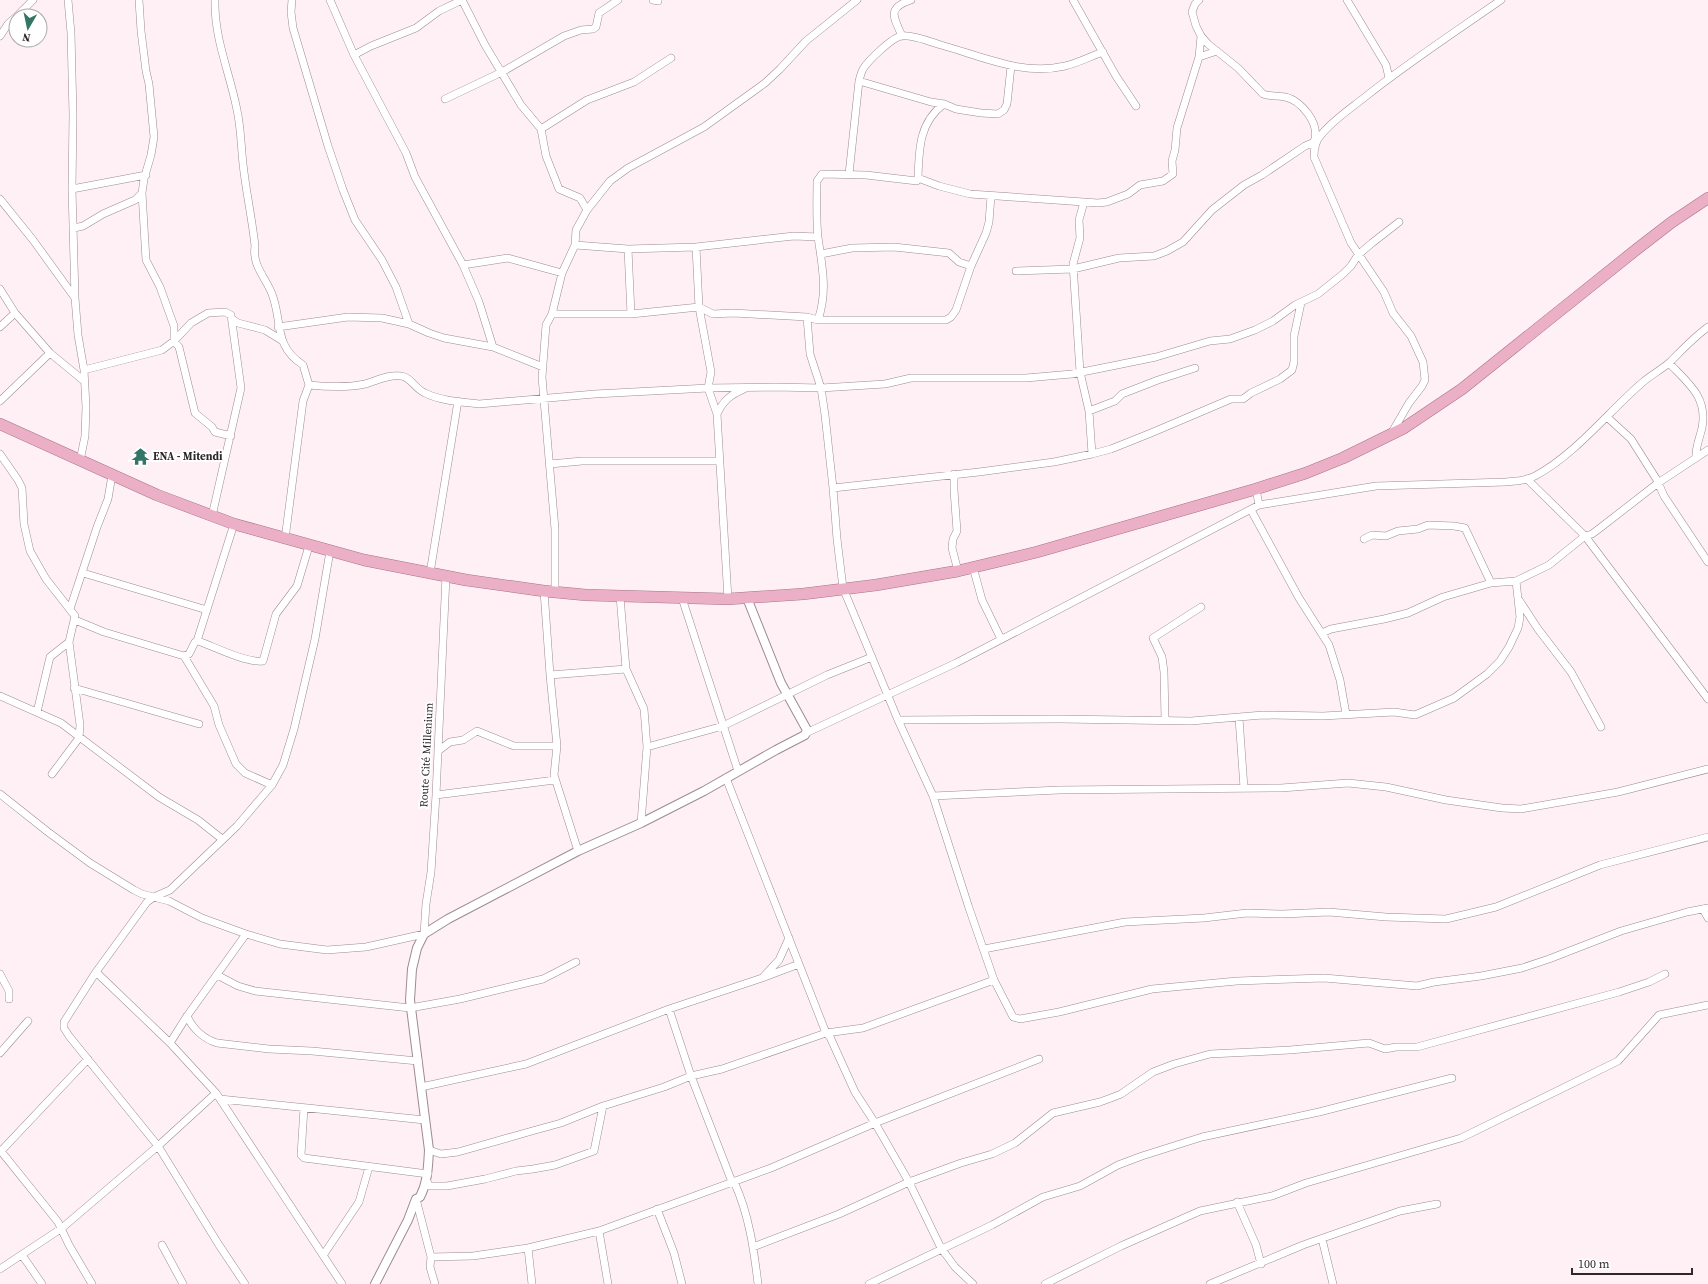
<svg xmlns="http://www.w3.org/2000/svg" width="1708" height="1284" viewBox="0 0 1708 1284" font-family="'Source Serif 4',serif">
<rect width="100%" height="100%" fill="#fff0f5"/>
<g fill="none" stroke-linecap="round" stroke-linejoin="round">
<defs>
<path id="minor" d="M68,0L71,33L73,115L72,189L75,298L78,335L84,370L86,407L85,436L80,461
M215,0C214,39 230,73 237,110C241,128 241,146 243,164C246,192 252,218 255,246C252,266 265,276 272,294C283,323 273,345 303,365L309,385L303,401L285,539
M292,0L291,12L293,28L328,146L343,190L355,220L382,260L396,287L409,324
M330,0L354,55L406,153L415,177L463,265L479,302L493,347
M462,0L485,45L521,105L541,129L546,156L559,189L580,198L587,210
M653,0L658,1
M1073,0L1116,76L1136,106
M1199,0L1195,4L1192,12L1196,26L1201,36L1208,44L1238,68L1263,94C1270,97 1277,95 1285,97C1301,100 1321,124 1314,142
M1347,0L1386,65L1389,78
M17,16L33,0
M0,36L8,24L16,17
M902,36C893,16 887,8 911,0
M354,55L371,46L416,28L439,11L462,0
M1199,57L1217,51
M859,81L931,102L944,104L956,109L981,113L998,114L1004,110L1007,104L1011,66
M445,99L502,72L564,36L581,30L593,29L596,27L599,13L618,0
M541,129L587,100L634,82L671,58
M849,174L859,81C860,77 861,73 863,69C868,61 892,37 902,36C911,34 931,42 941,45C981,56 1022,76 1065,66C1078,63 1091,56 1103,52
M918,178C919,150 919,122 944,104
M72,189L146,175
M142,193L146,260L160,287L174,326V341L179,347L195,413L212,427L215,432L231,436
M0,199L33,240L75,298
M1084,202L1079,220L1080,238L1073,264L1080,372L1089,411L1092,454
M74,228L83,226L103,214L135,200L142,193L144,179L151,155L154,137L149,84L146,71L141,31L139,0
M575,245L628,249L696,247L794,236L818,237
M696,247L699,307L711,372L708,388L717,414L728,599
M628,249L631,314
M821,254L852,248L894,247L949,253L959,262L971,266
M463,265L508,258L562,273
M1016,271L1073,269L1119,258L1154,256L1167,251L1183,242L1212,210L1244,185L1262,175L1305,146L1317,141
M0,289L15,313L50,353L84,381
M552,314H631L699,307L713,314L733,313L807,317L818,320H946L951,317L956,310L971,266L986,233L989,222L991,196
M807,317L810,354L821,388L825,415L833,488L837,539L843,588L898,720L933,796L969,908L994,980L1013,1017L1020,1019L1059,1012L1152,989L1237,981L1324,978L1417,986L1434,982L1481,976L1522,968L1549,959L1621,931L1687,912L1708,908
M232,319L238,323L265,330L283,341
M818,320C828,291 822,266 818,237C816,219 817,199 817,181L822,174L866,175L917,181L918,178L939,186L970,194L1098,203L1107,202L1128,194L1140,185L1163,181L1173,174L1172,161L1175,150L1177,128L1199,57L1201,36
M0,327L15,313
M278,327L348,317L382,318L409,324L429,333L444,338L493,347L543,367
M1669,363C1688,383 1708,397 1702,428C1700,437 1695,448 1696,458
M84,370L162,350L174,341L191,323L208,313L225,312L231,315L241,388L212,516
M309,385C328,387 347,388 365,384C376,381 389,374 401,376C411,377 415,389 425,393C441,401 462,402 479,404L595,394L708,388L775,387L821,388L885,384L911,378H1026L1072,374L1112,366L1156,357L1210,341L1230,339L1255,330L1273,321L1295,305L1318,294L1343,274L1351,266L1358,255L1372,243L1399,222
M0,401L50,353
M1089,411L1115,401L1122,394L1158,380L1195,368
M717,414C723,401 730,395 744,389
M1607,417L1631,439L1657,480L1664,496L1708,562
M1391,434L1409,403L1422,386L1425,380L1423,362L1411,336L1393,313L1384,292L1351,243L1314,157C1314,149 1315,141 1321,135C1333,120 1350,109 1365,97C1409,62 1455,32 1501,0
M0,454L18,480L22,488L24,524L30,551L46,579L75,616L69,642L80,725L79,738L52,774
M550,464L582,461H720
M954,474V490L957,531L953,539L952,548L958,571
M1527,479L1585,536L1708,699
M833,488L979,472L1054,462L1092,454L1111,449L1151,433L1231,399H1243L1251,393L1280,379L1292,370L1294,362V336L1301,303
M1256,489L1259,505
M1251,510L1299,598L1329,645L1340,680L1346,714
M1364,539L1372,535L1386,536L1398,531L1418,529L1428,525L1454,526L1465,528L1491,583
M973,567L982,600L1001,639
M83,573L207,610
M430,573L458,401
M544,591L550,675L557,746L554,775L578,851
M555,592V529L542,377L546,325L552,314L562,273L575,245L576,230L587,210L610,181L628,168L704,127L765,83L780,69L806,41L857,0
M620,596L626,669L644,709L647,747L641,823
M682,598L738,771
M1519,600L1538,629L1571,672L1601,727
M70,609L97,527L108,499L112,475
M75,620L104,632L184,656L189,654L195,642L198,641C215,647 246,663 263,661L276,614L297,586L309,546
M1322,633L1331,629L1384,619L1408,613L1443,597L1491,583L1516,581L1549,565L1585,536L1592,534L1600,528L1658,483L1708,450
M197,641L234,524
M184,656L214,706L219,725L236,764L245,773L272,785
M550,675L626,669
M74,688L199,724
M0,696L61,723L159,797L198,820L222,839
M37,712L50,657L69,642
M1239,718L1244,788
M898,720L1060,719L1191,721L1263,715L1323,716L1394,712L1415,715L1454,698L1487,674L1500,661L1509,647L1518,628L1520,617L1516,581
M1165,720L1164,672L1162,657L1153,638L1201,607
M806,733L956,663L1259,505L1376,486L1506,482C1516,481 1526,481 1535,476C1575,455 1609,411 1643,382C1651,375 1661,370 1670,362C1682,350 1694,337 1708,327
M647,747L723,726L827,675L872,657
M438,751L450,742L463,740L477,731L514,746H557
M726,778L826,1033L830,1037L855,1092L875,1123L909,1182L941,1248L955,1267L973,1284
M0,794L48,832L90,863L134,890L142,894L169,901L202,918L246,934L280,944L327,950L366,947L424,934L426,904L431,872L436,795L446,576
M436,795L555,780
M933,796L1059,790L1281,788L1348,783L1386,787L1446,800L1502,808L1521,809L1618,792L1708,769
M1703,909L1708,918
M984,949L1125,922L1204,918L1247,913L1283,914L1329,912L1386,917L1446,919L1496,907L1600,865L1708,837
M96,972L170,1043L216,1093L342,1284
M0,974L9,991V999
M217,975L238,986L255,991L410,1008L460,999L543,979L576,962
M764,976L779,960L789,938
M669,1009L691,1076L732,1182L735,1184C749,1215 754,1250 758,1284
M187,1016C193,1029 204,1039 217,1043L269,1049L312,1051L418,1061
M170,1043L187,1016L246,934
M0,1053L28,1021
M421,1087L526,1064L669,1009L762,978L799,964
M220,1099L425,1120
M304,1108L301,1155L304,1158L428,1174
M0,1150L58,1222L69,1245L92,1284
M429,1150L441,1154L458,1152L532,1131L561,1123L603,1106L664,1087L691,1076L722,1069L826,1033L863,1028L994,980
M1,1151L88,1059
M427,1181L429,1186H447L485,1179L516,1171L533,1169L555,1165L594,1151L603,1106
M416,1199L431,1257L430,1267L435,1284
M1237,1202L1256,1245L1261,1264
M657,1209L674,1253L682,1284
M599,1231L608,1284
M1322,1239L1333,1284
M162,1245L183,1284
M753,1247L839,1214L909,1182L961,1163L992,1154L1015,1143L1053,1113L1100,1102L1111,1098L1121,1094L1153,1072L1174,1064L1210,1054L1290,1050L1369,1043L1385,1049L1396,1047H1417L1619,992L1649,982L1665,974
M528,1248L532,1284
M324,1254L359,1202L369,1167
M22,1255L42,1284
M431,1257L473,1256L528,1248L599,1231L771,1168L875,1123L1039,1059
M0,1269L62,1228L158,1146L216,1093
M245,1284L219,1245L158,1146L69,1036L64,1028V1022L96,972L147,902L154,897L170,890L237,826L272,785L283,765L294,729L315,639L330,551
M869,1284L992,1225L1043,1197L1080,1186L1118,1165L1142,1156L1202,1137L1319,1112L1452,1078
M1045,1284L1121,1246L1200,1211L1272,1196L1306,1183L1461,1138L1618,1061L1659,1015L1708,1005
M1210,1284L1303,1245L1400,1211L1437,1204"/>
<path id="tertiary" d="M375,1284L408,1220L416,1199L420,1197C428,1181 428,1167 429,1150L410,1000L412,969L417,948L424,934L448,919L578,851L641,823L704,791L776,750L805,735L807,730L781,683L747,598"/>
<path id="trunk" d="M0,424L157,495L234,524L364,560L466,580L544,591L586,595L728,599L803,594L876,585L958,571L1037,552L1256,489L1306,473L1343,458L1404,428L1462,389L1637,249L1672,222L1708,198"/>
</defs>
<use href="#minor" stroke="#9c8c91" stroke-width="8"/>
<use href="#tertiary" stroke="#9c8c91" stroke-width="10"/>
<use href="#trunk" stroke="#a77386" stroke-width="12"/>
<use href="#minor" stroke="#fff" stroke-width="7"/>
<use href="#tertiary" stroke="#fff" stroke-width="8"/>
<use href="#trunk" stroke="#ecb0c6" stroke-width="11"/>
</g>
<defs>
<symbol id="temple-bare" viewBox="-9 -9 18 18"><path d="M0-6L5-2H3V0L6.5 2.5H4V6H1.5V3h-3V6H-4V2.5H-6.5L-3 0V-2H-5Z" fill="#337566" stroke="#fff" stroke-width="2.5" paint-order="stroke"/></symbol>
</defs>
<g fill-rule="evenodd">
<use href="#temple-bare" x="128" y="444" width="25" height="25"/>
</g>
<g text-anchor="middle" stroke-width="4" stroke-linejoin="round" paint-order="stroke">
<g font-size="11" font-weight="bold" fill="#2f282a" stroke="#fff" text-anchor="start">
<text x="153" y="460">ENA - Mitendi</text>
</g>
<g font-size="11" fill="#2f282a" stroke="#fff">
<text transform="translate(426 755) rotate(-87)" y="4">Route Cité Millenium</text>
</g>
</g>
<g transform="translate(28 28) rotate(189)"><circle r="19" fill="#ffffff" stroke="#aca9aa"/>
<path d="M0-3L7 15L0 10L-7 15Z" fill="#337566"/>
<text y="-6" font-size="11" font-weight="bold" text-anchor="middle" fill="#2f282a">N</text>
</g>
<path d="M1572 1268v6h120v-6" fill="none" stroke="#2f282a" stroke-width="2"/>
<text x="1578" y="1268" font-size="12" fill="#2f282a" stroke="#ffffff" stroke-width="3" paint-order="stroke">100 m</text>
</svg>
